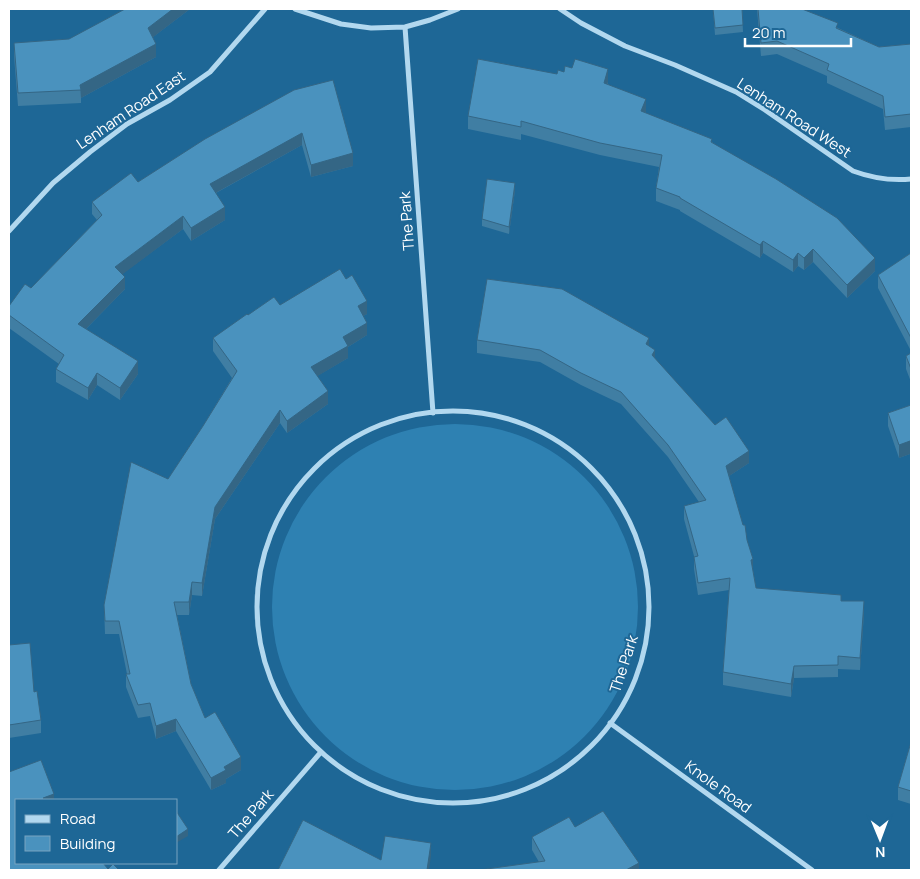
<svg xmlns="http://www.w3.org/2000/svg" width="920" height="879" viewBox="0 0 920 879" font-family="Manrope,sans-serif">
<rect width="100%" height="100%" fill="#1e6796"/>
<path fill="#2e81b2" d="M272 607a183 183 0 1 1 366 0a183 183 0 1 1-366 0Z"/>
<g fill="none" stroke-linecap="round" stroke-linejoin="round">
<path stroke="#b2d8ef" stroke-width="5" d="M295,9L341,24L371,28L405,27L430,20L458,9
M560,9L581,23L625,46L675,65L736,92L765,110L853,171C872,178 891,181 911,179
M405,27L433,413
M9,231L53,183L90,152L127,124L170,100L210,72L265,9
M257 607a196 196 0 1 1 392 0a196 196 0 1 1-392 0Z
M610,723L812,870
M219,870L321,752"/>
</g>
<path fill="#407ea3" d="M190,9L153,37L156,57L81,98V103L18,106L14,56V43L69,39Z
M713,9H742L743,32L715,35Z
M757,9H802L838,28L879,47L911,44V127L885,130L883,109L827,83V76L777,54L761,56Z
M557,74L608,82V84L646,112V113L712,142L875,271L847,298L813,262L804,270L798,266L793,272L763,253L760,258L680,211V210L656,201V188L659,167L600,155L521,134V140L468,129V116Z
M294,90L353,166L311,177L302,145L216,193L225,220L191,241L183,229L122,274L125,289L86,329L138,374L120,400L97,385L88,400L56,382V369L59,364L9,328V306L31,288L97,220L92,214V202L138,182Z
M515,190L509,234L482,226V219Z
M911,253V351L878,288V275Z
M346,279L367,314L363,316L367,335L348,347V358L317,376L328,404L287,433L280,423L215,519L202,596L192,595L189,615H177L191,684L205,718L241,770L226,779V783L211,790L176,731L156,739L150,716L138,718L126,687V674H127L119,634H105L104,605L168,479L203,426L232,378L213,351V338L248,315L280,305Z
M477,340L649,346L655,359L749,463L729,476L753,571L756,588L841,601L864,613L860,670L838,669V677L794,678L791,697L723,685V672L729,590L698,595L694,569V556L684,519V506L699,502L668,457L621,404L581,385L540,362L477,353Z
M911,353V382L906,369V356Z
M911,405V464L910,454L899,458L888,426V413Z
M9,645L34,692L41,720V733L9,738Z
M911,742V804L898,800V787Z
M575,827L639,870L539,862L532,850V837Z"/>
<path fill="#346685" d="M173,9H190L148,41V28Z
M156,44V57L81,98L80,85Z
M608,69V82L604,95V83Z
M646,99V112L641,124V111Z
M302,133V145L210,196V184Z
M353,153V166L311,177V165Z
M515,183V190L509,234V227Z
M225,207V220L191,241V228Z
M183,216V229L115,280V267Z
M763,241V253L760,258V245Z
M813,249V262L804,270V258Z
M798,253V266L793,272V260Z
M875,258V271L847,298V285Z
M125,277V289L78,337V324Z
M367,301V314L358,319V306Z
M367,323V335L348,347V358L311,380V367L343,337Z
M649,338V350L646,344Z
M655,350V362L652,355Z
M138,361V374L120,400V388Z
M97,373V385L88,400V388Z
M328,391V404L287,433V421Z
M280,410V423L215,519L202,596V583L215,507Z
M910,441V454L899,458V445Z
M749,451V463L726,478V466Z
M753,559V571L751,560Z
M192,582V595L189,615V602Z
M864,601V613L860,670V658Z
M794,666V678L791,697V684Z
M176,719V731L156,739V726Z
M241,757V770L226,779V783L211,790V778L224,767Z
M54,794V800H43V798Z
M188,829V836L176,843V837Z
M431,843V856L429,870H427Z
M639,863V870H626Z"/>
<path fill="#4a92be" stroke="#346685" d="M125,9H173L148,28L156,44L80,85L81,90L18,93L14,43L69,39Z
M713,9H742L743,25L715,28Z
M758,9H802L838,23L836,28L879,47L911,44V114L885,117L883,96L827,70L829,64L777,41L761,43Z
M478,59L557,74L558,70L564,72L565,66L572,68L575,59L608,69L604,83L646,99L641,111L712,139L711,142L776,179L837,218L875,258L847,285L813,249L804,258L798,253L793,260L763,241L760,245L680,198V197L656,188L662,155L600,143L521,121V127L468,116Z
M333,80L353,153L311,165L302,133L210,184L225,207L191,228L183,216L115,267L125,277L78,324L138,361L120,388L97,373L88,388L56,369L64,355L9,315V306L25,284L31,288L102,215L92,202L131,173L138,182L205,139L294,90Z
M487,179L515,183L509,227L482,219Z
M911,253V338L878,275Z
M340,269L346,279L352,275L367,301L358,306L367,323L343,337L348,346L311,367L328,391L287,421L280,410L215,507L202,583L192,582L189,602H174L191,684L205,718L215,712L241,757L224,767L226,770L211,778L176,719L156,726L150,703L138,705L126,674H130L119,621H105L104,605L131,462L168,479L203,426L237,371L213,338L247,314L248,315L274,297L280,305Z
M487,279L562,289L649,338L646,344L655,350L652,355L715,425L726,417L749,451L726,466L743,525H745L747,540L753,559L751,560L756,588L841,595V601H864L860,658L838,656V665L794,666L791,684L723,672L730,578L698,583L694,557L698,556L684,506L706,500L668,445L621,392L581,373L540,350L477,340Z
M911,353V369L906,356Z
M911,405V451L910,441L899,445L888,413Z
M30,643L34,692L37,691L41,720L9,725V645Z
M911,742V791L898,787Z
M41,760L54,794L43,798L45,800H16V863H103L108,869L113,864L119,870H9V772Z
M176,811L188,829L176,837Z
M603,811L639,863L626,870H479L545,861L532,837L569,817L575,827Z
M303,820L381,860L385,836L431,843L427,870H278Z"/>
<g text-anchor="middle" stroke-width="4" stroke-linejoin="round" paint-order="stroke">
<g font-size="15" fill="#fff" stroke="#1e6796">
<text transform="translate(131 110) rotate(-34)" y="5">Lenham Road East</text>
<text transform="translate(794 118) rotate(33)" y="5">Lenham Road West</text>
<text transform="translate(407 221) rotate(-94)" y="5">The Park</text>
<text transform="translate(624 664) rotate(-72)" y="5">The Park</text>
<text transform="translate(718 787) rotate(36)" y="5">Knole Road</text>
<text transform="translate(251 814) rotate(-49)" y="5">The Park</text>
</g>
</g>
<rect width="920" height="879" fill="none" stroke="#ffffff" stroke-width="20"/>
<rect x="15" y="799" width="162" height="65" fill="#1e6796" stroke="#78a4c0"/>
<rect x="25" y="815" width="25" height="8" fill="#b2d8ef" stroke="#78a4c0"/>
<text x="60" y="824" font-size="15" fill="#ffffff">Road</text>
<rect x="25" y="836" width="25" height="15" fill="#4a92be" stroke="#78a4c0"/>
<text x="60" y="849" font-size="15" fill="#ffffff">Building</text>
<g transform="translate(880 839) rotate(179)" stroke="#1e6796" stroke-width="4" paint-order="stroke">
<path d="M0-4L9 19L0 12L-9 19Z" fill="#ffffff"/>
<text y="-8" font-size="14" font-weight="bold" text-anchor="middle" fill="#ffffff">N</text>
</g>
<path d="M745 38v8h106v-8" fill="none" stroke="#ffffff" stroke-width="2.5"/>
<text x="752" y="38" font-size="15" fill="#ffffff" stroke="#1e6796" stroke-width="4" paint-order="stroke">20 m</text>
</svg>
